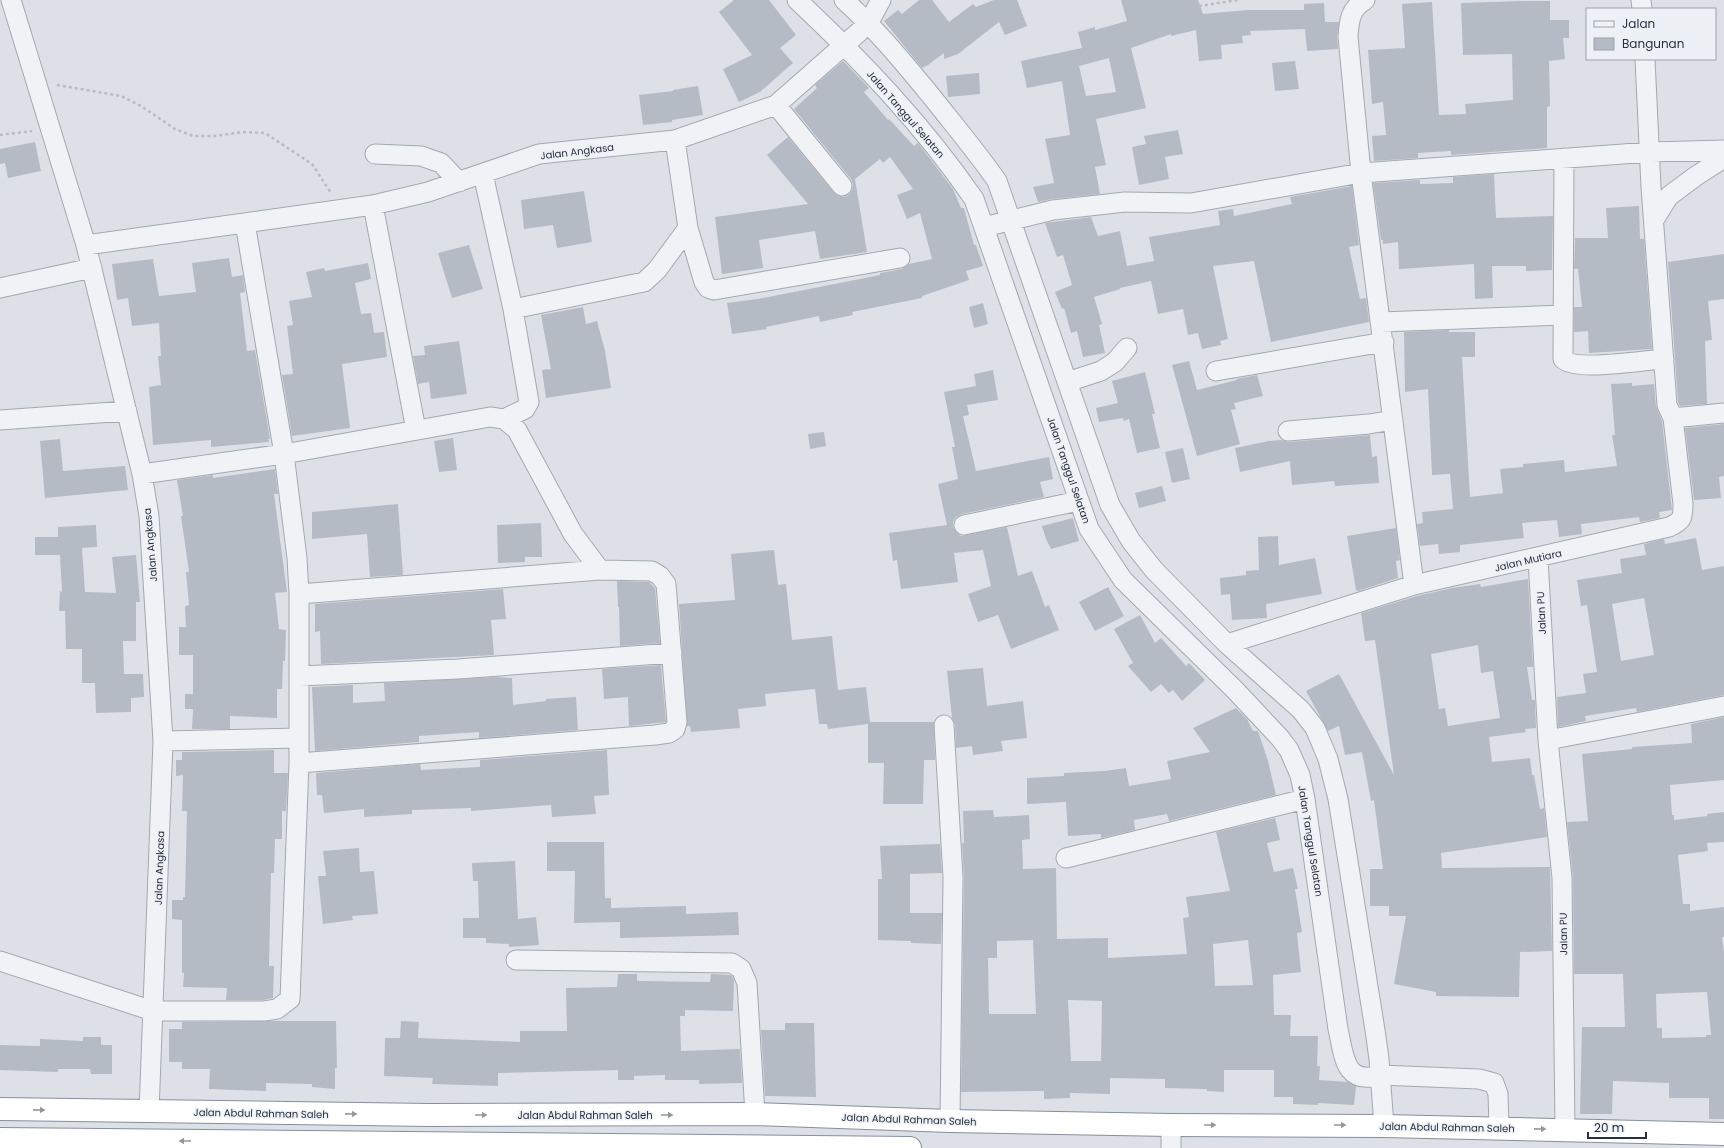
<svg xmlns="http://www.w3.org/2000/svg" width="1724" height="1148" viewBox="0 0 1724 1148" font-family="Poppins,sans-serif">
<rect width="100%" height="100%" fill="#dde1e7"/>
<path fill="#b5bbc4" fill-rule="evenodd" d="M734,0H769L796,35L780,48L793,63L760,92L739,102L723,69L752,55L719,12Z
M919,0H932L949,22L973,4L976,7L994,0H1017L1027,26L1005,35L999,22L958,54L944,59V53L928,65L922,68L884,21L898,10L902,14Z
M1121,0H1198L1203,14L1248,10H1304V4L1324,3L1325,22H1339L1337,36L1338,49L1307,51L1305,29L1250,31L1251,35L1242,36L1243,43L1221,45L1222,59L1199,61L1196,30L1171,36V34L1131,48L1146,108L1096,119L1106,165L1095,167L1100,194L1052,199L1038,202L1033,187L1054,183L1045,139L1070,135L1062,81L1027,88L1021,61L1082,48L1078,32L1095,27V30L1127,21ZM1109,58L1116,92L1086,96L1079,66Z
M1522,1H1550V20H1569V38H1563L1565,59L1549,61L1550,106L1547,107V148L1451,155V151L1418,153V158L1374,161L1372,136L1386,135L1383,102L1372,104L1368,50L1405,48L1402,4L1432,2L1439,115L1466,114L1465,104L1513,100L1512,54L1463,55L1461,3Z
M843,61L869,88L864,92L888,120L889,119L914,146L918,143L953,189L961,208H964L974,245H976L983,266L966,271L969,280L922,296V298L852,312L853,315L820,322L819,316L766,327L767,329L732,334L727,303L758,299L880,275V273L902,269L909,264L932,259L920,213L907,219L897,195L913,189L890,157L883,163L880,159L855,179L867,252L820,259L815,231L759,240L763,268L722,274L715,217L808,204L767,155L788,137L834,193L838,196L844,197L849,195L852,190L853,185L851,179L794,109L817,88L815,85Z
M1295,61L1299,89L1275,91L1272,63Z
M979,73L980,94L948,97L946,76Z
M698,86L703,115L672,120V122L643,125L639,95L673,91V90Z
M1178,130L1183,154L1165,157L1169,179L1139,185L1132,147L1146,144L1144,136Z
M35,142L41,171L8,178L5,163L0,164V149Z
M1494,174L1496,218L1553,216L1552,270L1526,271V266H1492L1493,298L1475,299L1474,264L1399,269L1398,242L1383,244V240H1381L1373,183L1420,180V184L1453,183V177Z
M1352,186L1359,245L1349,247L1360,299L1366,298L1369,322L1271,342L1254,261L1213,266L1228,339L1220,341L1221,345L1202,349L1198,333L1188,335L1183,309L1158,314L1151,281L1120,288V289L1094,297L1102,324L1099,325L1105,353L1083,357L1077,331L1071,333L1064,308L1062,309L1055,292L1072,285L1063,255L1057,257L1045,223L1091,217L1098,236L1120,231L1127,266L1154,261L1149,237L1220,225L1218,211L1233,209L1234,216L1292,204L1290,197Z
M584,191L592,242L557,248L553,225L524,229L521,200Z
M1639,206L1640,239H1644L1652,349L1589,353L1588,331L1574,332V307H1582L1578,269H1574L1575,238H1608L1606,208Z
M469,245L483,289L452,298L438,253Z
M1724,254V299L1708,301L1712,340L1705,341L1707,404L1680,406L1678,402L1668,262Z
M229,258L232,277L243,275L245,292L240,293L247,351L255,350L270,439H268L269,442L211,447V440L153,445L149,387L161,385L158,356H161L159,323L132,326L128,298L117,300L112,264L153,259L159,296L196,292L192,263Z
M368,263L371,279L355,283L361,314L371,313L374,333L384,332L387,357L342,364L350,428L292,436L282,375L293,374L287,326L293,325L289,301L312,297L306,272L324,268L325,271Z
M983,303L988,324L974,328L969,307Z
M583,307L586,324L597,321L605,351L611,388L546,398L542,370L551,369L541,315Z
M1449,330V332H1475V357H1462L1470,497L1503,493L1500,469L1523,467V464L1564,460L1565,472L1617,466L1612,435H1615L1611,384L1632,383V386L1654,384L1656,406L1662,421L1672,510L1659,512L1660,518L1640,522L1639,517L1581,524L1582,534L1559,537L1557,520L1522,523L1524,538L1460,545V552L1439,554L1438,544L1420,546L1417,524L1423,523L1422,512L1453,509L1450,474L1432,475L1428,389L1405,392L1404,332Z
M459,341L467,394L431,399L429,382L418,384L413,356L425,355L424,346Z
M1189,361L1197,390L1237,380L1236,379L1257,375L1263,396L1234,403L1236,409L1231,410L1240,444L1197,456L1172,365Z
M993,370L998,400L967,405L969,415L963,416L976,471L1049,457L1053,479L1040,482L1044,497L962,514L956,517L953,522V527L956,532L961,536L1007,527L1018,576L1032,571L1045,607L1049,605L1059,630L1011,649L998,615L978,622L968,594L991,586L983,550L954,553L958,582L901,589L897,560L893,561L889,533L947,525L938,484L958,479L952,447H955L944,392L976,386L974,374Z
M1145,372L1155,414H1152L1160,448L1137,453L1129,419L1124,421L1123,418L1099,422L1096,408L1118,403L1112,381Z
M1724,424V476L1719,477L1721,498L1694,500L1685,428Z
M824,432L826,446L810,449L808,434Z
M1370,435L1372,457L1377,456L1379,483L1335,486L1334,481L1292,485L1290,461L1240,472L1235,448L1269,441L1282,440L1289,442Z
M453,438L457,470L439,472L434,441Z
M60,439L63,471L125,466L128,490L45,498L40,441Z
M1183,448L1190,479L1172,483L1165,452Z
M275,469L278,494H274L287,592L275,593L279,629L286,630L285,661H283L282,689H277V718L230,716V729H192L193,709H185V694H193V655H179V627H186L185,606L189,605L186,572H189L181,516H183L177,480L213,475V478Z
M1162,486L1166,501L1139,508L1135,493Z
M398,504L403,575L370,577L367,534L312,539V512Z
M1073,518L1079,541L1051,549L1046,539L1042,526Z
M541,523L542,557H525V562L498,563L497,525Z
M96,525L97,547L82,548L85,592L116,593L112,557L136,555L140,602H136V641H123L124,674H143L144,697L131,698V712L96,713L95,683H82V649H66L65,611H59L60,591L62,592L60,555H35V537H58V527Z
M1396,528L1400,560L1396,561L1398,578L1358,591L1356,590L1347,536Z
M1278,536L1279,565L1315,558L1322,594L1266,604L1267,618L1232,620L1230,594L1221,595L1220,578L1246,575V571L1259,570L1258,537Z
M1696,538L1702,570L1724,566V695L1637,712L1636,708L1585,716L1586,721L1558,727L1557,697L1586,693L1583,674L1597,672L1587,605L1581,606L1577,580L1622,573L1620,559L1646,555L1644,544L1664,539L1665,544ZM1644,598L1654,655L1621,661L1612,604Z
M774,550L778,585L786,584L792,640L832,636L838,690L866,687L870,722H934L935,760H924L923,804H883L884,763H868V724L828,729L827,724H819L815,689L765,694L766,706L738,709L740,728L691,732L690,726H687L679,604L735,600L731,554Z
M1528,579L1533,667H1527L1532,700H1535L1536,728L1525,729L1526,732L1489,737L1492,762L1530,758L1532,775H1534L1540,809L1544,808L1547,837L1441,853L1442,868L1550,867L1552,951L1520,952L1519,997L1436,996V992L1394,984L1406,916H1389V906H1370V869H1383L1374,800L1371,801L1362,752L1345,755L1339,726L1328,731L1306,691L1339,674L1394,775L1375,640L1365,641L1361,613L1417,596L1452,588L1480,584L1481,587ZM1478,645L1481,673L1493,671L1500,718L1448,726L1445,708L1439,709L1431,654Z
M617,581L649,582L655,588L660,643L620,646L619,607H618Z
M1108,587L1124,616L1095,631L1079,602Z
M503,589L506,619L491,620L494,655L321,664L320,631L315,632V604Z
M1140,615L1155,643L1161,638L1186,666L1189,663L1205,680L1182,701L1173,690L1169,693L1161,684L1151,692L1128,666L1133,663L1114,629Z
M661,665L666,722L629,726L628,697L604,699L602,669Z
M983,668L987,706L1023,701L1027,738L1001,741L1003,751L973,755L972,746L956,748L955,724L952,718L947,671Z
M496,677L512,678L513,705L546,701V699L576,697L578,730L479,738V732L419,736V742L315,751L312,687L353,685V703L385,701L384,683Z
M1236,708L1247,719L1253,731H1258L1268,761L1276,795L1169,821L1167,814L1134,820L1135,830L1101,838V834L1068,836L1066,802L1027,804V778L1064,776V773L1105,771L1126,768L1129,786L1171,779L1167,761L1210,752L1193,728Z
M1724,717V780L1670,785L1672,815H1674V820L1707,816V814L1724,812V842L1707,843L1708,851L1678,855L1683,904H1690V911L1724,907V937H1722L1724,952V1119H1709V1098H1669V1083L1613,1081L1612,1114H1580L1582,1027H1625L1623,974H1574L1573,878L1567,822L1588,821L1582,754L1632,749V747L1692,743L1691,724ZM1707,992L1711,1035H1706V1037L1662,1038V1028H1657L1656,994Z
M274,750V773H288L286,811H282V839H275L274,873H271L269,966H274L273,998L263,1000H226L227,988L183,987L184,973H182V920L172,919V900H183V897H185L187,811H182L183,775L176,776V760H182V752Z
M607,750L609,795L594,796L596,814L552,817L551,805L471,811V808L412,810V814L364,817V809L324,813L322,795H317L316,773L420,764L421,770L480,767V760Z
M993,810L994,817L1029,815L1030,839L1022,840L1023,869L1056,868L1057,939L1108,938V958L1187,954L1183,918L1189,917L1186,897L1230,891L1216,832L1275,818L1280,840L1267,843L1274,872L1293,868L1298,889H1295L1302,932L1297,933L1301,972L1273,975L1274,1015H1291L1290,1036H1318L1317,1066H1320L1319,1080L1348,1082L1356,1086L1354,1105L1318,1103V1105L1293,1104V1097H1274V1070H1224V1092L1207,1091V1089L1165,1088V1079L1110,1078V1094L1070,1093V1098L1044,1099V1091L961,1092L964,877L962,843H964L963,811ZM1033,940L1036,1014H989L988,958H997V941ZM1248,940L1253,985L1215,986L1213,944ZM1068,1000L1102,1001L1101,1061H1071Z
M547,842H604L605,898H611V908L686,906V914L738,912L739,935L620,938V922L574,923L575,871H547Z
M940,844L942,873L910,874V913H942L941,944L911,943V941L878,940V879H882L880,846Z
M359,848L360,872L374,871L378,914L352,916L353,920L323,924L318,876H326L323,851Z
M515,861L518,919L536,917L539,945L509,947V944L486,943V938H463V918H479L478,881H473L472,863Z
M618,974H637V981L710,982L711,974L730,975L732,976L734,980L733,1011L685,1010V1016H680L681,1051L740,1049L742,1083L699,1084V1080H665V1075L634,1076V1080H618V1070L498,1073V1086L432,1084L433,1078L384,1076L385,1038H400L401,1021L419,1022L418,1038L520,1042V1031H567L566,988L617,987Z
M272,1021H336L337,1068H335V1089L312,1087V1084L266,1083V1091L209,1089L210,1069H182V1062H169V1029H182V1022Z
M785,1023H814L816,1097L765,1096L761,1030H785Z
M83,1037H101V1045H112V1074H91L90,1069H58V1072L0,1070V1045L40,1046V1039L83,1041Z"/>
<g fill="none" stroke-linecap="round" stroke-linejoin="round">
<defs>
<path id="minor" d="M11,0L86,245L142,474L149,516L163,741L149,1112
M797,0C862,61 923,125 974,199L1089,529L1123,580L1235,690L1280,738L1289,750L1300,775L1305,799L1338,1029C1344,1055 1344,1086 1380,1075L1479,1079L1494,1083L1498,1094L1499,1128
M844,0C877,30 904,63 932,97C954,125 977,152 997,181L1110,505L1131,541L1154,570L1227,644L1301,710L1315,728L1328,759L1338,799L1375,1030L1379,1059L1384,1126
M1365,0C1350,9 1349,21 1348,37L1361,173L1414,585
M1641,0L1642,9
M1645,59L1651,187L1667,405L1673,418
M776,105L842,186
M675,140L688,228L704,282L708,288L714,290L900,258
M375,154L421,156L441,163L459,182
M1564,158L1563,359C1575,372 1645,360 1664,359
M483,174L513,309L529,402L525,409L504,419
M373,205L416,430
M1654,220L1669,196L1696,176L1724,158
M984,227L1053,210L1125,202L1191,203L1361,173L1650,152L1724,150
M86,245L373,205L428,192L539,154L675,140L776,105L859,32L869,22L881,0
M0,288L92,268
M513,309L644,282L657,270L688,228
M1381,322L1563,315
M1216,371L1384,342
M1067,382L1101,371L1115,362L1127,348
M0,420L127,411
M1288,431L1369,424L1393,420
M142,474L284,454L490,417L504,419L517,430L573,534L600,570
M964,525L1079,501
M1538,558L1548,740L1562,878L1565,1129
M1227,644L1414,585L1669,527C1682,521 1683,519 1683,504L1673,418L1724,413
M299,676L458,669L672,653
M944,725L953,877L950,1121
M1548,740L1724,706
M163,741L299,738
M299,763L655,735L669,733L675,729L677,722L666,584L660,576L652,571L600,570L299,594
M1066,858L1305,799
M516,960L732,963L741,969L747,983L755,1114
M0,961L153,1011H264L277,1009L290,999L299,763V594L297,558L284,454L245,223
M1171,1125V1148"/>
<path id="highway" d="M0,1109L430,1115L755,1114L950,1121L1171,1125L1384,1126L1724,1134
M0,1139L910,1148"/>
</defs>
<use href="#minor" stroke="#a3a8b1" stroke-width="21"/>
<use href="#highway" stroke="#858f9d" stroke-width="24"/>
<path stroke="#b8bcc1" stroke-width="2.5" stroke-dasharray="3 3" stroke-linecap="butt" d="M1193,7L1238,0
M57,85L121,96L141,106L175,129L193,136H215L243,132L265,133L312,164L331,193
M0,135L32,131"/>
<use href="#minor" stroke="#f0f2f5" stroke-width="19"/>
<use href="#highway" stroke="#fff" stroke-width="22"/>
</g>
<defs><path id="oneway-solid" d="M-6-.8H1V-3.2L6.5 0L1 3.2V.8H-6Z"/></defs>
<g fill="#93989e">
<use href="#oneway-solid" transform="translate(39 1110) rotate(1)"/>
<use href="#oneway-solid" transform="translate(351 1114) rotate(1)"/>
<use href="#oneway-solid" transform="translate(481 1115)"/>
<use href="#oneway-solid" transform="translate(667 1115)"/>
<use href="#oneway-solid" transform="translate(1210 1125)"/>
<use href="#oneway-solid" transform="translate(1340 1125)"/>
<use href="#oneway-solid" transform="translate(1540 1129) rotate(1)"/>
<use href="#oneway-solid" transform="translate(185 1141) rotate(-180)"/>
</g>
<g text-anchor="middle" stroke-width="3" stroke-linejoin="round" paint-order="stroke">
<g font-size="10" fill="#27303d" stroke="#edf0f5">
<text transform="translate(906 114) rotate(49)" y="4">Jalan Tanggul Selatan</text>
<text transform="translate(577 151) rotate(-7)" y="4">Jalan Angkasa</text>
<text transform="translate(1069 470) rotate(71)" y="4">Jalan Tanggul Selatan</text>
<text transform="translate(150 545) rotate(-95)" y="4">Jalan Angkasa</text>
<text transform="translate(1528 560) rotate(-13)" y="4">Jalan Mutiara</text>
<text transform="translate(1541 613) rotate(-93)" y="4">Jalan PU</text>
<text transform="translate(1311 841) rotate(81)" y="4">Jalan Tanggul Selatan</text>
<text transform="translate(159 868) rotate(-88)" y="4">Jalan Angkasa</text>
<text transform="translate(1563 934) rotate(-91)" y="4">Jalan PU</text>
<text transform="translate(261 1113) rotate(1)" y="4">Jalan Abdul Rahman Saleh</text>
<text x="585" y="1119">Jalan Abdul Rahman Saleh</text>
<text transform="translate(909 1119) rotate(2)" y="4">Jalan Abdul Rahman Saleh</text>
<text transform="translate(1447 1127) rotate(1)" y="4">Jalan Abdul Rahman Saleh</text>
</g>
</g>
<rect x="1586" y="8" width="130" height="52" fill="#edf0f5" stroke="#9ea3ab"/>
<rect x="1594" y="21" width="20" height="6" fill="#f0f2f5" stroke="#9ea3ab"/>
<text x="1622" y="28" font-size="12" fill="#27303d">Jalan</text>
<rect x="1594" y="38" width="20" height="12" fill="#b5bbc4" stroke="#9ea3ab"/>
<text x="1622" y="48" font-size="12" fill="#27303d">Bangunan</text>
<path d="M1588 1132v6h58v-6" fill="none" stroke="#27303d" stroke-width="2"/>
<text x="1594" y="1132" font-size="12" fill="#27303d" stroke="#edf0f5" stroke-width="3" paint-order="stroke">20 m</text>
</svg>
